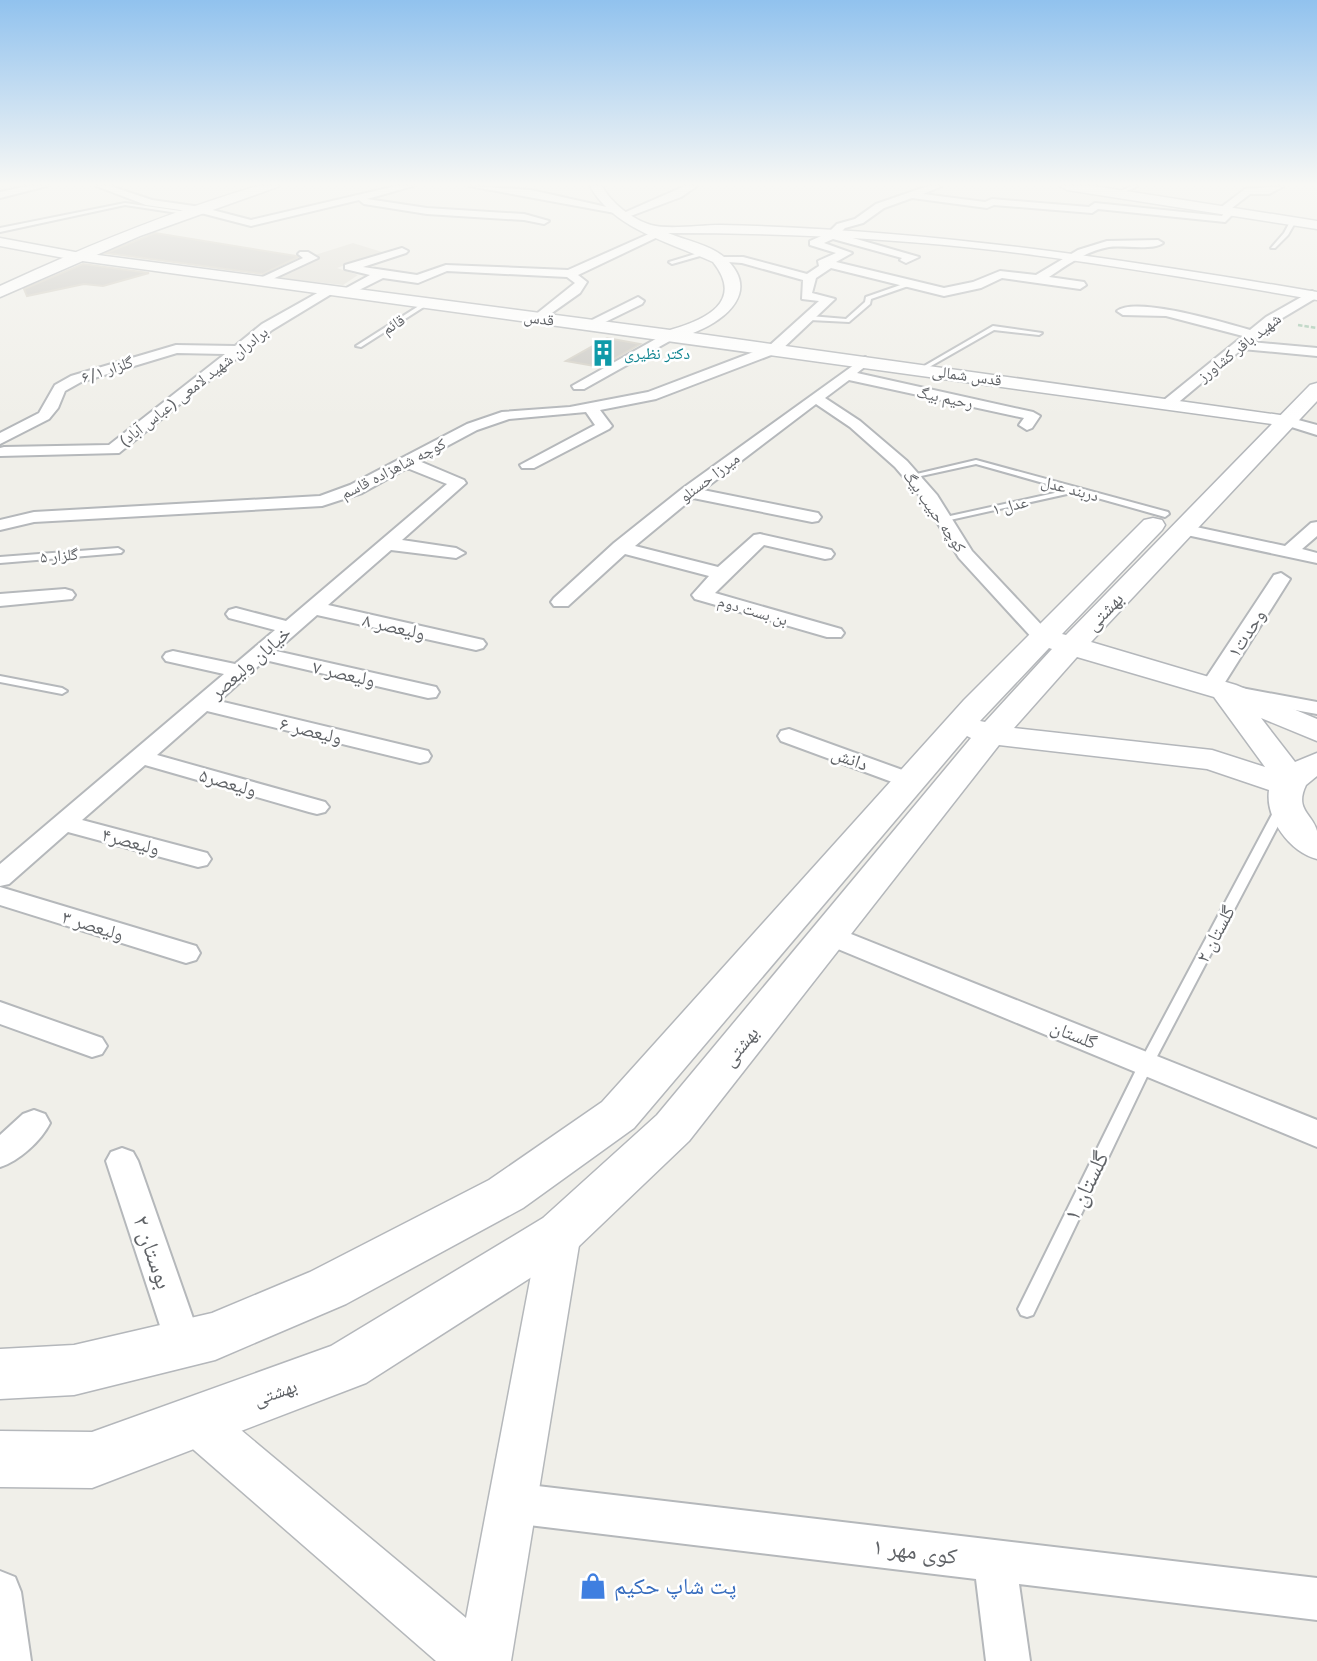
<svg xmlns="http://www.w3.org/2000/svg" width="1317" height="1661" viewBox="0 0 1317 1661" font-family="'Golos Text','Noto Naskh Arabic',sans-serif">
<rect width="100%" height="100%" fill="#f0efe9"/>
<path fill="#e0ded7" d="M353,243L382,252L337,268L358,275L343,285L271,277L319,258L315,255Z"/>
<path fill="#cccac5" stroke="#d5d1c7" stroke-width="2" d="M155,233L296,256L298,257L263,274L106,253Z
M83,264L149,273L103,286L84,284L27,296L24,289Z
M607,338L640,344L600,367L566,361Z"/>
<g fill="none" stroke-linecap="round" stroke-linejoin="round">
<defs>
<path id="service" d="M1132,186H1138L1118,195L1114,194Z
M125,203L194,213L191,215L125,205L0,232V228Z
M1291,220L1296,221L1288,235L1275,248H1271L1284,233Z
M705,251L707,254L672,264L669,262Z
M912,281L914,284L871,299L870,304L849,322L810,320L807,318L810,316L846,319L865,302L866,297Z
M425,302L430,303L361,347L356,346Z
M993,326L1042,333L1039,335L994,330L924,370L919,369Z
M976,460L1168,512L1169,514L1165,517L1076,492L941,522V518L1068,490L976,464L912,478L908,476Z
M118,548L123,551L121,553L0,563V557Z
M0,676L62,688L67,691L62,694L0,682Z
M1282,803L1288,807L1153,1064L1033,1315L1027,1317L1021,1315L1018,1309L1021,1303L1139,1064L1276,807Z"/>
<path id="minor" d="M28,186H47L0,198V192Z
M96,186H110L152,200L201,207L251,220L396,186H413L367,199L427,208L524,214L549,221L544,224L524,220L427,214L364,204L359,200L251,226L201,213L146,205Z
M469,186L531,190L620,210L615,213Z
M685,186H697L681,197L628,217L619,215Z
M928,186H942L923,194L985,202L992,199L1089,207L1095,203L1222,216L1224,213L1220,212V208L1245,189L1284,186L1269,194H1250L1232,208L1236,211L1225,222L1098,209L1092,213L994,205L987,208L912,198L884,208L863,223L845,228L839,234L919,257L906,263L900,260L902,258L833,239L824,243L852,253L836,262L944,288L973,282L1000,271L1036,275L1078,250L1107,241L1158,240L1163,243C1151,251 1124,245 1109,247C1086,251 1067,265 1049,277L1084,282L1086,285L1080,289L1002,278L981,288L944,296L831,268L816,278L812,293L835,299L779,352L656,399L600,410L612,426L609,429L534,468H522L520,465L595,425L586,412L509,419L477,430L419,461L464,480L466,483L402,540L456,548L465,553L456,558L391,550L328,605L483,640L486,644L483,648L476,650L317,615L276,651L436,687L439,692L436,697L428,698L265,660L219,701L428,751L431,756L428,761L420,763L207,711L157,755L325,802L329,807L325,812L317,814L309,812L145,765L82,820L207,853L211,859L207,865L198,867L68,832L9,884L0,886V864L224,674L166,661L163,657L166,653L173,651L235,664L275,630L229,618L226,614L229,610L236,608L286,621L447,484L407,468L362,493L322,506L34,522L0,530V520L34,512L320,496L350,485L467,424L502,412L570,407L648,392L769,346L819,301L802,299L803,280L742,263L714,261V257H743L807,274L819,266L818,261L836,253L810,245V241L828,233L837,224L855,219L876,204Z
M660,229L664,230V234L578,275L587,282L580,293L539,322L533,318L535,315L575,283L567,277L447,271L418,283L383,278L349,295L339,292L370,275L345,269V265L402,248L408,251L406,253L363,267L417,275L446,265L568,270Z
M300,252H308L318,258L264,283L254,281L303,258L298,254Z
M328,287L338,290L272,330L119,453L0,456V448L4,447L109,445L225,354L177,353L81,382L65,391L58,408L49,419L0,444V433L39,413L55,385L71,376L176,345L235,346L262,324Z
M1312,291L1317,294L1316,298L1274,323L1251,342L1317,348V356L1242,349L1174,406H1164L1162,403L1164,400L1243,336L1166,316L1123,315L1117,311C1136,296 1225,323 1250,330L1266,317Z
M638,297L644,301L642,304L595,327H585L584,324Z
M670,331L676,335L675,338L584,389H574L572,386Z
M865,357L872,361L857,373L1033,412L1040,416L1032,428L1027,430L1019,425L1024,418L849,380L825,398L860,421L907,461L937,495L972,551L1049,633L1052,637L1049,641H1035L959,558L924,501L895,467L850,427L816,404L703,490L818,513L821,517L818,521L812,522L693,498L635,546L718,567L754,535L760,534L831,550L834,554L831,558L825,559L764,545L715,593L841,629L844,633L841,637H827L695,599L692,595L709,576L625,554L568,606H554L551,602L554,598L614,543L683,488Z
M1287,417L1317,425V435L1282,424L1280,421Z
M1317,522V536L1302,549L1317,553V563L1182,534L1173,529L1182,524L1285,546L1311,523Z
M1281,573L1290,579L1222,687L1218,691H1204L1200,687L1274,575Z
M65,589L72,591L75,595L72,599L0,606V594Z
M1236,687L1317,702V714L1228,698L1225,693L1228,688Z
M789,729L919,776L923,781L919,786H903L781,741L778,736L781,731Z
M0,887L196,946L200,953L196,960L186,963L0,905Z
M831,926L1317,1120V1147L821,942L818,935L821,928Z
M0,1002L102,1038L107,1046L102,1054L92,1057L0,1024Z
M34,1110L45,1114L50,1123C41,1141 19,1161 0,1167V1135L23,1114Z
M122,1148L133,1152L138,1161L202,1344L197,1356L184,1361L171,1356L166,1344L106,1161L111,1152Z
M512,1483L1317,1578V1620L1019,1584L1030,1661H986L976,1579L512,1523L498,1517L492,1503L498,1489Z
M0,1571L15,1577L21,1592L31,1661H0Z"/>
<path id="tertiary" d="M590,186H602C611,203 632,219 651,225C668,230 701,225 720,225C923,229 1117,258 1317,292V300C1212,282 1108,264 1002,251C891,238 780,233 668,233C685,240 710,245 724,257C762,291 726,320 693,333L1287,416L1296,421L1287,426L75,260L0,246V238L75,252L670,330C705,320 745,302 713,262C672,243 613,229 590,186Z
M560,1215L575,1220L581,1233L511,1661H436L179,1437L172,1421L179,1405L195,1398L211,1405L466,1618L539,1233L545,1220Z"/>
<path id="secondary" d="M258,186H280L140,236L0,297V286C84,247 169,212 258,186Z
M1060,186H1094L1317,221V229L1067,190Z
M1317,383V401L1091,642L1236,685L1317,719V741L1261,718L1295,762L1317,753V776L1306,785C1294,810 1313,814 1317,831C1317,840 1317,851 1317,859C1290,852 1265,819 1269,790L1207,769L999,745L689,1141L577,1248L366,1383L92,1488L0,1487V1431L92,1432L331,1346L543,1218L657,1115L971,738L967,736L634,1128L523,1208L346,1304L215,1360L74,1395L0,1399V1349L74,1345L212,1313L310,1272L489,1180L602,1102L964,700L1144,520L1153,518L1162,520L1165,525L1162,530L1062,634L1066,635L1310,385ZM1049,648L1052,649L985,722L980,721ZM1077,657L1214,697L1265,767L1212,750L1014,728Z"/>
</defs>
<use href="#service" stroke="#b5b8bb" stroke-width="4"/>
<use href="#minor" stroke="#b5b8bb" stroke-width="4"/>
<use href="#tertiary" stroke="#b5b8bb" stroke-width="3"/>
<use href="#secondary" stroke="#b4b7bb" stroke-width="3"/>
<path stroke="#a0c4ac" stroke-width="2.5" stroke-dasharray="4.5 2" stroke-linecap="butt" d="M1298,325L1317,328"/>
<use href="#service" fill="#fff" fill-rule="evenodd"/>
<use href="#minor" fill="#fff" fill-rule="evenodd"/>
<use href="#tertiary" fill="#fff" fill-rule="evenodd"/>
<use href="#secondary" fill="#fff" fill-rule="evenodd"/>
</g>
<linearGradient id="sky" x2="0" y2="1"><stop stop-color="#91c2ee"/><stop offset="0.44" stop-color="#f8f8f5"/><stop offset="1" stop-color="#f8f8f5" stop-opacity="0"/></linearGradient>
<rect width="1317" height="419" fill="url(#sky)"/>
<defs>
<symbol id="building-bare" viewBox="-9 -9 18 18"><path d="M-4-6H4V6H1V3H-1V6H-4ZM-2.5-4.3h1.7v1.8h-1.7ZM.8-4.3h1.7v1.8H.8ZM-2.5-1h1.7V.8h-1.7ZM.8-1h1.7V.8H.8Z" fill="#0f9aa8" stroke="#fff" stroke-width="2.5" paint-order="stroke"/></symbol>
<symbol id="shop-bare" viewBox="-9 -9 18 18"><path d="M-5-2.5h2.3a2.7 3.5 0 0 1 5.4 0H5L5.5 6h-11ZM-1.5-2.5h3a1.5 2.3 0 0 0-3 0Z" fill="#3f7fe0" stroke="#fff" stroke-width="2.5" paint-order="stroke"/></symbol>
</defs>
<g fill-rule="evenodd">
<use href="#building-bare" x="584" y="334" width="38" height="38"/>
<use href="#shop-bare" x="574" y="1567" width="38" height="38"/>
</g>
<g text-anchor="middle" stroke-width="5" stroke-linejoin="round" paint-order="stroke">
<g font-size="16" fill="#606367" stroke="#fff">
<text transform="translate(539 318) rotate(7)" y="6">قدس</text>
<text transform="translate(393 324) rotate(-32)" y="6">قائم</text>
<text transform="translate(1239 347) rotate(-38)" y="6">شهید باقر کشاورز</text>
<text transform="translate(107 369) rotate(-18)" y="6">گلزار ۶/۱</text>
<text transform="translate(967 375) rotate(8)" y="6">قدس شمالی</text>
<text transform="translate(193 386) rotate(-38)" y="6">برادران شهید لامعی (عباس آباد)</text>
<text transform="translate(945 397) rotate(12)" y="6">رحیم بیگ</text>
<text transform="translate(393 468) rotate(-27)" y="6">کوچه شاهزاده قاسم</text>
<text transform="translate(709 477) rotate(-37)" y="6">میرزا حسنلو</text>
<text transform="translate(1070 488) rotate(15)" y="6">دربند عدل</text>
<text transform="translate(1010 505) rotate(-13)" y="6">عدل ۱</text>
<text transform="translate(935 511) rotate(55)" y="6">کوچه حبیب بیگ</text>
<text transform="translate(59 555) rotate(-5)" y="6">گلزار ۵</text>
<text transform="translate(753 610) rotate(16)" y="6">بن بست دوم</text>
</g>
<g font-size="16" fill="#0d838f" stroke="#fff" text-anchor="start">
<text x="624" y="359">دکتر نظیری</text>
</g>
<g font-size="19" fill="#606367" stroke="#fff">
<text transform="translate(1104 611) rotate(-46)" y="7">بهشتی</text>
<text transform="translate(394 626) rotate(13)" y="7">ولیعصر ۸</text>
<text transform="translate(1246 633) rotate(-57)" y="7">وحدت۱</text>
<text transform="translate(250 662) rotate(-41)" y="7">خیابان ولیعصر</text>
<text transform="translate(344 673) rotate(13)" y="7">ولیعصر ۷</text>
<text transform="translate(311 730) rotate(14)" y="7">ولیعصر ۶</text>
<text transform="translate(850 758) rotate(20)" y="7">دانش</text>
<text transform="translate(228 782) rotate(16)" y="7">ولیعصر۵</text>
<text transform="translate(131 841) rotate(15)" y="7">ولیعصر۴</text>
<text transform="translate(93 925) rotate(17)" y="7">ولیعصر ۳</text>
<text transform="translate(1215 934) rotate(-62)" y="7">گلستان ۲</text>
<text transform="translate(1074 1034) rotate(22)" y="7">گلستان</text>
<text transform="translate(740 1046) rotate(-51)" y="7">بهشتی</text>
<text transform="translate(275 1392) rotate(-20)" y="7">بهشتی</text>
</g>
<g font-size="23" fill="#606367" stroke="#fff">
<text transform="translate(1086 1186) rotate(-64)" y="8">گلستان ۱</text>
<text transform="translate(153 1252) rotate(71)" y="8">بوستان ۲</text>
<text transform="translate(915 1551) rotate(7)" y="8">کوی مهر ۱</text>
</g>
<g font-size="23" fill="#366cbe" stroke="#fff" text-anchor="start">
<text x="614" y="1594">پت شاپ حکیم</text>
</g>
</g>
</svg>
